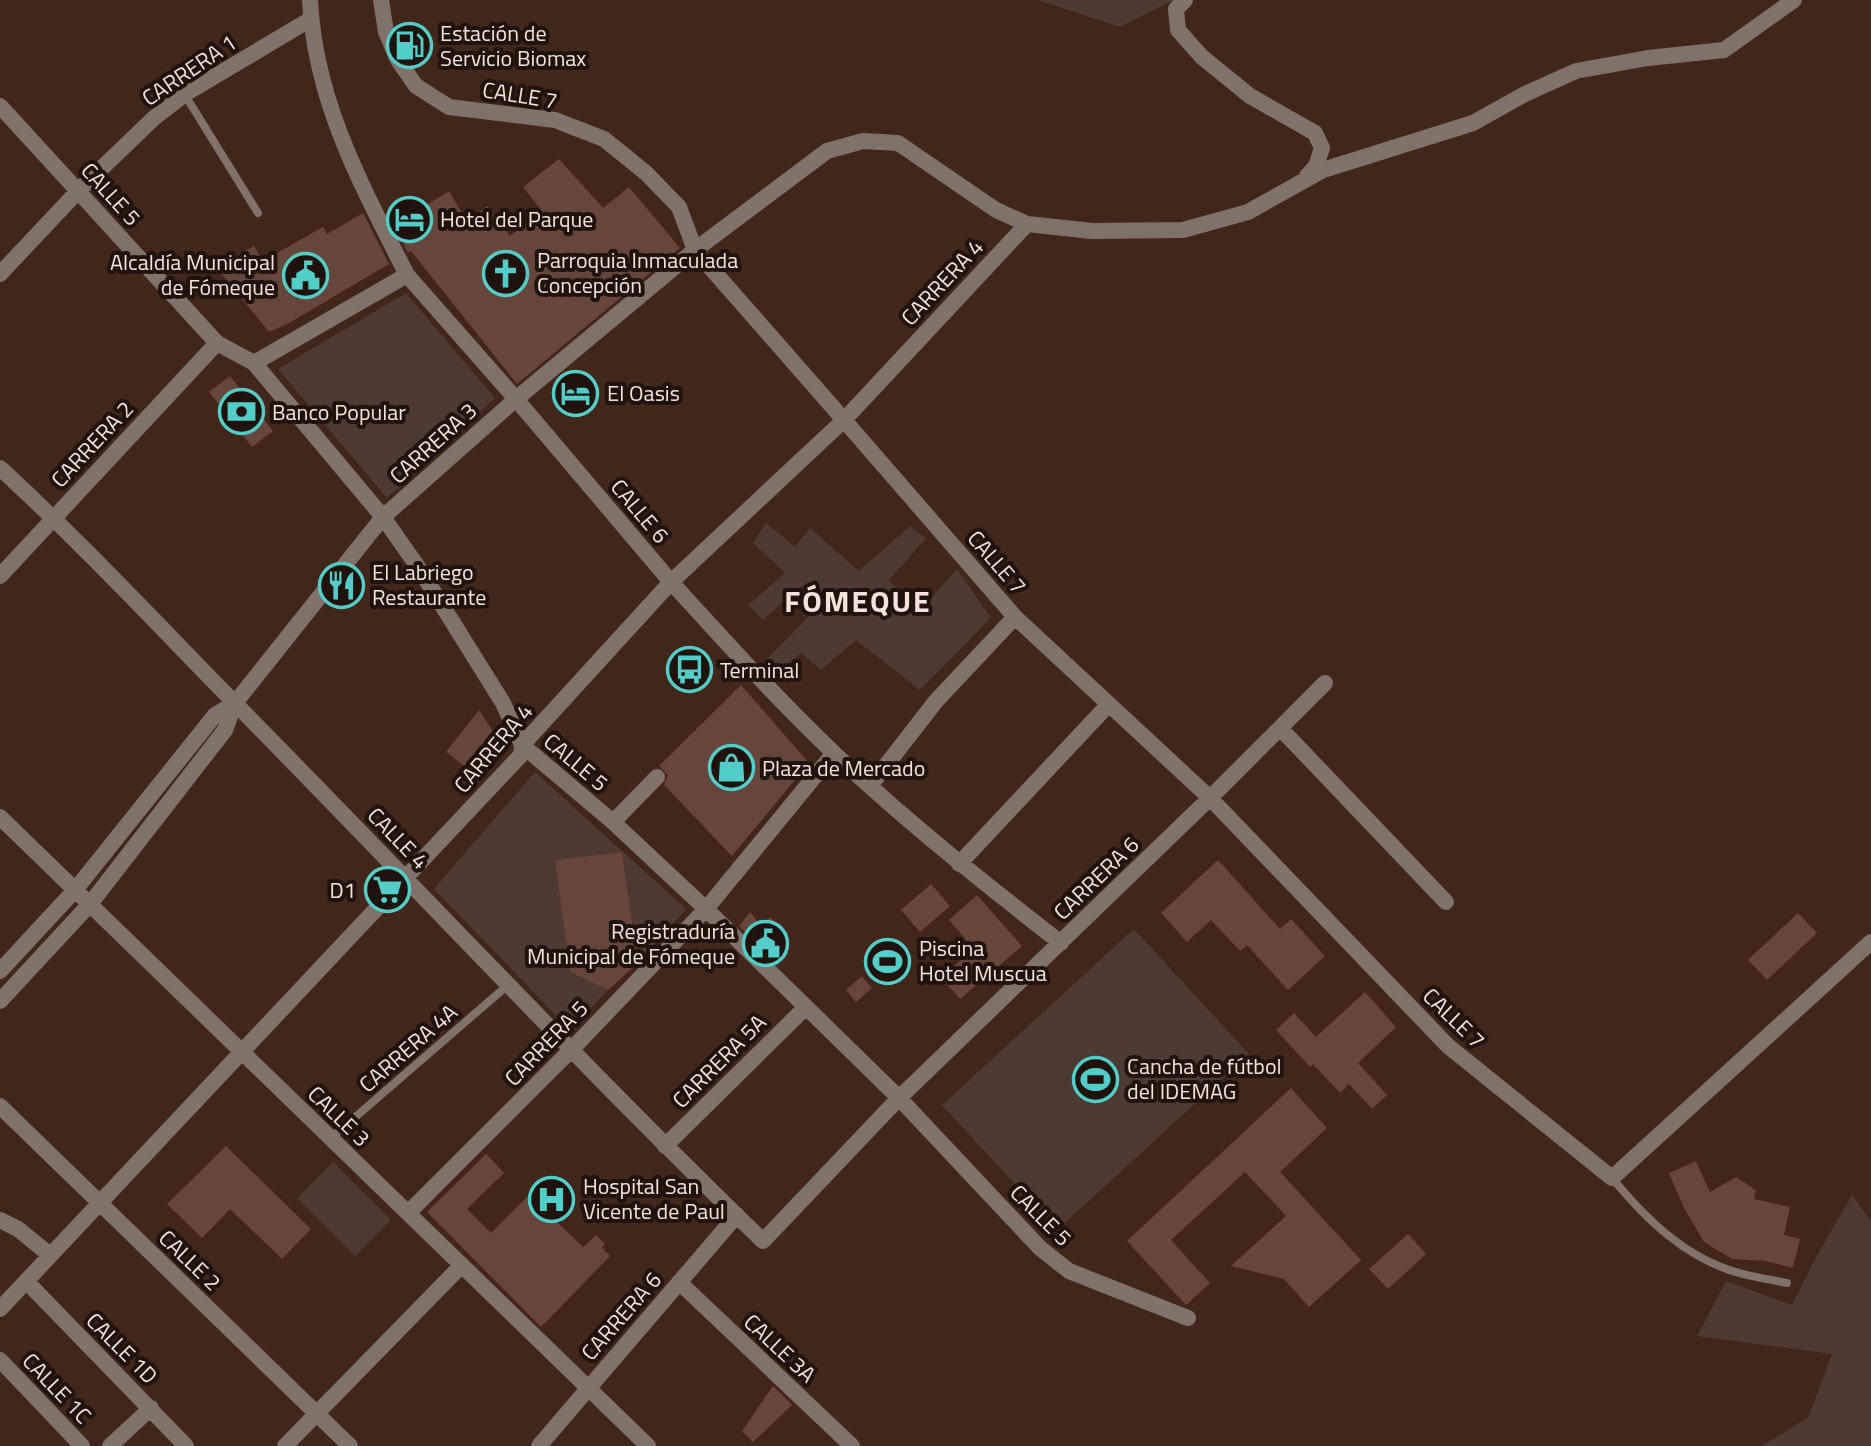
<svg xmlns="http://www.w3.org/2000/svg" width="1871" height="1446" viewBox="0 0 1871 1446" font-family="'Titillium Web',sans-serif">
<rect width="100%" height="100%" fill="#43261a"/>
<path fill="#4e3a32" d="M1038,0H1174L1120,27Z
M406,293L495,398L387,498L278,369Z
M766,523L795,547L810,528L859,571L910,526L926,538L889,580L919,611L957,569L991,618L920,690L856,640L821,670L801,653L777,673L763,663L820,605L801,586L763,620L748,605L785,573L753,543Z
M535,772L686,909L638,963L622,852L555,860L570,972L608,990L570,1030L434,889Z
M1134,929L1249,1054L1057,1230L942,1105Z
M333,1162L391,1220L355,1256L297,1198Z
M1852,1195L1871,1221V1446H1762L1808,1418L1832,1354L1697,1336L1726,1281L1792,1305L1816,1257Z"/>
<path fill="#66463a" d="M559,159L603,208L629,187L680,248L517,384L411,251L408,253L394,225L449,191L467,222L487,206L510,236L542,211L523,187Z
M363,213L389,264L289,323L269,332L216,267L254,246L263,261L323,227L327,234Z
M230,376L273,431L252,447L209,392Z
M741,685L809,763L732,856L664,785L668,775L659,766Z
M479,710L503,747L479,778L446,752Z
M622,852L638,963L608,990L570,972L555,860Z
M1218,860L1280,929L1291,919L1325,956L1288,990L1247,945L1240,951L1211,920L1187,942L1161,913Z
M931,884L950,906L920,932L901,910Z
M977,895L1022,946L960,999L941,977L974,949L949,920Z
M750,912L762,927L770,917L788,933L768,954L739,926Z
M1798,913L1817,933L1767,980L1748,960Z
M862,976L872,988L856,1002L846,990Z
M1365,992L1396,1027L1358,1063L1387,1095L1372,1109L1349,1084L1340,1093L1313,1064L1310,1067L1276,1030L1294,1013L1316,1037Z
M1291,1088L1327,1128L1280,1172L1361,1260L1309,1307L1284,1279L1231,1266L1286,1216L1245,1172L1171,1240L1210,1283L1186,1305L1127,1241Z
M226,1146L311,1229L282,1259L230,1209L202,1238L167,1204Z
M486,1154L504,1173L467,1209L491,1233L529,1195L583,1247L596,1235L605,1244L602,1247L610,1256L541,1327L427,1212Z
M1696,1161L1710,1192L1736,1177L1756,1190L1754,1199L1790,1207L1784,1235L1800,1239L1793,1268L1766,1261L1732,1259L1704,1242L1684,1208L1669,1173Z
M1408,1234L1426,1254L1388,1289L1369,1269Z
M773,1386L792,1405L753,1442L742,1431Z"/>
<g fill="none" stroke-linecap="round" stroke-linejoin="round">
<path stroke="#81716b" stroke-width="8" d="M185,95L258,213
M331,1138L508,985
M1612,1178C1646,1219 1685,1258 1739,1273C1754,1277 1771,1280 1787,1283"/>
<path stroke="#81716b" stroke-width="16" d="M310,0C315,102 362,186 407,275
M1185,0L1176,9L1178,30L1202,57L1250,96L1315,133L1322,148L1316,166L1307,176
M0,106L217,343
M1027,224L844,420L1015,617L1210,798L1448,1046L1612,1178L1871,942
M695,250L827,151L863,141L898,143L996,210L1027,224L1092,231L1183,230L1248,212L1323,170L1473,123L1525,94L1576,71L1648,58L1724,50L1794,0
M0,274L79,190L154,118L185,94L311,19
M0,468C76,538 147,613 219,687C401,871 577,1061 763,1241L899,1098L1210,798L1325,683
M1280,728L1446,902
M870,786L936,701L1015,617
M0,817L648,1446
M613,822L657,777
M959,864L1109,704
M0,971L75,890L215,715L235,703
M0,1001L90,904L225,730L235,703L383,517L420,570L503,703L522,745L613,822L706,909L899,1098L1040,1248L1069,1271L1188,1318
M0,1106L350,1446
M665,1146L805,1008
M408,1213L571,1050L706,909L834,753
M0,1220L18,1229L50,1255
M26,1281L186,1446
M679,1282L852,1446
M0,1309L521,755L522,745L671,582C725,641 778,700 836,755C907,822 984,883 1061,943
M0,1360L82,1446
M110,1446L151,1408
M285,1446L462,1265
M539,1446L737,1215"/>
<path stroke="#81716b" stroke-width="16" d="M254,363L407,275L516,399L671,582L844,420L695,250L679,207L646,173L604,139L555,120L449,107L416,86L398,60L386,32L381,0
M0,576L217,343L254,363L383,517L516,399L695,250"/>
</g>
<defs>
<symbol id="fuel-ring" viewBox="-11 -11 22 22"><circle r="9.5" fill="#20130e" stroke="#53cdc9" stroke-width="1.5"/><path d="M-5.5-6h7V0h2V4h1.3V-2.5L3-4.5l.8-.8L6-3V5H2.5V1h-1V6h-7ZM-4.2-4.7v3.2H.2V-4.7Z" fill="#53cdc9"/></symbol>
<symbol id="hotel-ring" viewBox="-11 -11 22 22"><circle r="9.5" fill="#20130e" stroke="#53cdc9" stroke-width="1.5"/><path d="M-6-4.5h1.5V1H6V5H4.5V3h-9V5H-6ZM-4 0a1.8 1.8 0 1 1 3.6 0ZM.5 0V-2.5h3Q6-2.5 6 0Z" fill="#53cdc9"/></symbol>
<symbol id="church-ring" viewBox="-11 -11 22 22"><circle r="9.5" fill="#20130e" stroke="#53cdc9" stroke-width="1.5"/><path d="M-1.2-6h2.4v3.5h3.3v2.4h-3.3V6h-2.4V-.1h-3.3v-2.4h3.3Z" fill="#53cdc9"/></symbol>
<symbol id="civic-ring" viewBox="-11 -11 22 22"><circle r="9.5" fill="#20130e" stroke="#53cdc9" stroke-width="1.5"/><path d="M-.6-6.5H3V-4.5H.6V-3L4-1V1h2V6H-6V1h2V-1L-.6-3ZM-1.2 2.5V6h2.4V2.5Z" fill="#53cdc9"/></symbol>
<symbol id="bank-ring" viewBox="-11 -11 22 22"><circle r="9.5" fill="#20130e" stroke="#53cdc9" stroke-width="1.5"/><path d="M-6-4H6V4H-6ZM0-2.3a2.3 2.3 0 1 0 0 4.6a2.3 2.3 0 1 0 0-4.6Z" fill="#53cdc9"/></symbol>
<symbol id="restaurant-ring" viewBox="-11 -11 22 22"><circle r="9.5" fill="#20130e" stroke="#53cdc9" stroke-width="1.5"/><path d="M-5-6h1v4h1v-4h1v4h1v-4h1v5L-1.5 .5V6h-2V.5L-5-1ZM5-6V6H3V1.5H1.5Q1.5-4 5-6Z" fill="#53cdc9"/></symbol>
<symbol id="bus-ring" viewBox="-11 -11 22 22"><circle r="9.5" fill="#20130e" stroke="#53cdc9" stroke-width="1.5"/><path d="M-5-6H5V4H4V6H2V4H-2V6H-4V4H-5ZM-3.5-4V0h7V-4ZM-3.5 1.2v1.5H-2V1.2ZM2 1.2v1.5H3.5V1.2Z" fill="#53cdc9"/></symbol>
<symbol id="shop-ring" viewBox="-11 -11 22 22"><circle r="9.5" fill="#20130e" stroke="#53cdc9" stroke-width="1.5"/><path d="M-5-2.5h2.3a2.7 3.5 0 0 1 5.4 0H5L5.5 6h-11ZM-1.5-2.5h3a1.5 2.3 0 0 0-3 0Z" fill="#53cdc9"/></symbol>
<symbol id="supermarket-ring" viewBox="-11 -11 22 22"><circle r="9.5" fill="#20130e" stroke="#53cdc9" stroke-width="1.5"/><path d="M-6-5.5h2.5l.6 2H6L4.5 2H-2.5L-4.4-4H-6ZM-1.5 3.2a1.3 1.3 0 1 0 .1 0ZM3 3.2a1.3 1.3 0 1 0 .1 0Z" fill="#53cdc9"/></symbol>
<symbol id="stadium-ring" viewBox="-11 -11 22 22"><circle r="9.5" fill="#20130e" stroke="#53cdc9" stroke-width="1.5"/><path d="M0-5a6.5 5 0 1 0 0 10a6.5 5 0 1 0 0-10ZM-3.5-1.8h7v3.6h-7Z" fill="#53cdc9"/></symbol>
<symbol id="hospital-ring" viewBox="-11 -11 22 22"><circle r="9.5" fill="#20130e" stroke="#53cdc9" stroke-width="1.5"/><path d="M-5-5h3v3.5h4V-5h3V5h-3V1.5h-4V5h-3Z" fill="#53cdc9"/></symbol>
</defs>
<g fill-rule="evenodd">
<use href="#fuel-ring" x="384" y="20" width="51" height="51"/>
<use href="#hotel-ring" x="384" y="194" width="51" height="51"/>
<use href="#church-ring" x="480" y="248" width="51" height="51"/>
<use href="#civic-ring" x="280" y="250" width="51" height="51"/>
<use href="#hotel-ring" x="550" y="368" width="51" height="51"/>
<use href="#bank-ring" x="216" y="386" width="51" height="51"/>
<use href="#restaurant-ring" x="316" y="560" width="51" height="51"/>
<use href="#bus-ring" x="664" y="644" width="51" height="51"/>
<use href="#shop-ring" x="706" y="742" width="51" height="51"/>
<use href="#supermarket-ring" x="362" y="864" width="51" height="51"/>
<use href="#civic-ring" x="740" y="918" width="51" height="51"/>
<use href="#stadium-ring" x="862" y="936" width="51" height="51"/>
<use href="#stadium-ring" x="1070" y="1054" width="51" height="51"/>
<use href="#hospital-ring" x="526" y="1174" width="51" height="51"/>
</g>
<g text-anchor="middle" stroke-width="8" stroke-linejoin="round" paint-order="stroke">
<g font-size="22" fill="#f6e2db" stroke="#20130e" text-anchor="start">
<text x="440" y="41">Estación de<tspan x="440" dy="25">Servicio Biomax</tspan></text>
<text x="440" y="227">Hotel del Parque</text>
<text x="537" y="268">Parroquia Inmaculada<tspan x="537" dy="25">Concepción</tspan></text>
<text x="275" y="270" text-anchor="end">Alcaldía Municipal<tspan x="275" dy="25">de Fómeque</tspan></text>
<text x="607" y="401">El Oasis</text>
<text x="272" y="420">Banco Popular</text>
<text x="372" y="580">El Labriego<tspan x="372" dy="25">Restaurante</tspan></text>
<text x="720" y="678">Terminal</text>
<text x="762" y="776">Plaza de Mercado</text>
<text x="356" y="898" text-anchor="end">D1</text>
<text x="735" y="939" text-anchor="end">Registraduría<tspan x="735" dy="25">Municipal de Fómeque</tspan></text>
<text x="919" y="956">Piscina<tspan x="919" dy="25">Hotel Muscua</tspan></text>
<text x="1127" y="1074">Cancha de fútbol<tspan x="1127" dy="25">del IDEMAG</tspan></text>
<text x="583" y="1194">Hospital San<tspan x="583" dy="25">Vicente de Paul</tspan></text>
</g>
<g font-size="22" fill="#f6e2db" stroke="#20130e">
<text transform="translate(189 70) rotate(-34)" y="8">CARRERA 1</text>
<text transform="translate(520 95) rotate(9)" y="8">CALLE 7</text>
<text transform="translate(111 194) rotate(48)" y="8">CALLE 5</text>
<text transform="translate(942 282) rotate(-47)" y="8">CARRERA 4</text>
<text transform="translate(433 443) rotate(-42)" y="8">CARRERA 3</text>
<text transform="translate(92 444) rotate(-47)" y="8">CARRERA 2</text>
<text transform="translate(640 511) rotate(50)" y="8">CALLE 6</text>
<text transform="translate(997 562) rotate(49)" y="8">CALLE 7</text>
<text transform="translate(493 748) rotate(-50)" y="8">CARRERA 4</text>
<text transform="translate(576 762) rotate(40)" y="8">CALLE 5</text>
<text transform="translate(398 838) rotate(46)" y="8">CALLE 4</text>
<text transform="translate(1096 878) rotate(-44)" y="8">CARRERA 6</text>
<text transform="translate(1454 1018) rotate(44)" y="8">CALLE 7</text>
<text transform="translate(546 1043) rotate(-46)" y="8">CARRERA 5</text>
<text transform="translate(408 1048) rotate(-41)" y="8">CARRERA 4A</text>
<text transform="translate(719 1061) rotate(-45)" y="8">CARRERA 5A</text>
<text transform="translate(339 1116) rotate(44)" y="8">CALLE 3</text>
<text transform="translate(1041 1215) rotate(45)" y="8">CALLE 5</text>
<text transform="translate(190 1260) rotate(44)" y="8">CALLE 2</text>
<text transform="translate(621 1316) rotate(-49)" y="8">CARRERA 6</text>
<text transform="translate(122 1348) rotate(45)" y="8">CALLE 1D</text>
<text transform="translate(780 1348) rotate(43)" y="8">CALLE 3A</text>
<text transform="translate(57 1388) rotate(46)" y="8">CALLE 1C</text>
</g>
<g font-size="30" font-weight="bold" letter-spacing="2" fill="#f6e2db" stroke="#20130e">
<text x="858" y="612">FÓMEQUE</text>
</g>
</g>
</svg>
